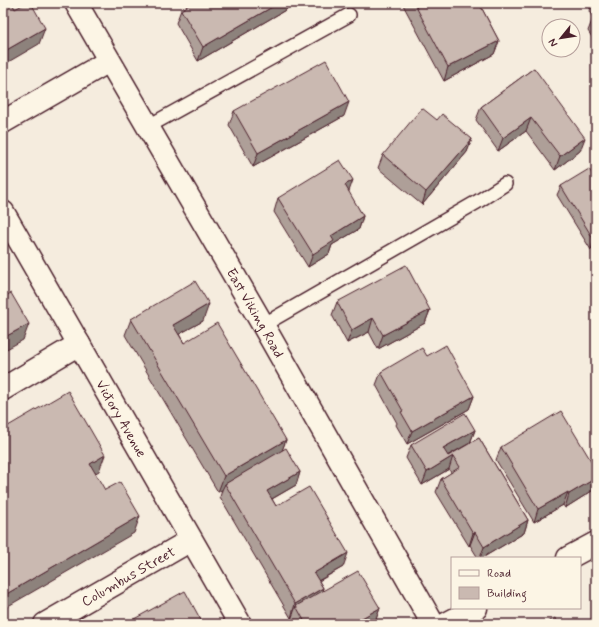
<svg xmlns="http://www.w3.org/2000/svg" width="599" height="627" viewBox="0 0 599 627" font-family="Mynerve,sans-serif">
<rect width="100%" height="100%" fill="#f5ecde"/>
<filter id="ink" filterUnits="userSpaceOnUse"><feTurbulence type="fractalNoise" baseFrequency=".025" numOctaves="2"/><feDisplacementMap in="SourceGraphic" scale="8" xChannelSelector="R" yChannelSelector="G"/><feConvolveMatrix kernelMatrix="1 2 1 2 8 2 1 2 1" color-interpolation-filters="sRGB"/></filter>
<g filter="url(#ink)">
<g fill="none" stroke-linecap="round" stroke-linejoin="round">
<defs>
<path id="service" d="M147,127L349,15
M263,325L477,202L505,184"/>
<g id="minor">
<path d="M3,122L109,61"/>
<path id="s1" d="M3,212L240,624"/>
<path d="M3,389L79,344"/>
<path id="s2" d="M45,624L191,540"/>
</g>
<g id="tertiary">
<path id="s3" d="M76,3L263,325L433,624"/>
<path d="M568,558L596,543"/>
<path d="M446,624L476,608"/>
</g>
</defs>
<use href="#service" stroke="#4a1f2b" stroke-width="16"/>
<use href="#minor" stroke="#4a1f2b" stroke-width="25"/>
<use href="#tertiary" stroke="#4a1f2b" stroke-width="25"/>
<use href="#service" stroke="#fcf5e5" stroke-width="13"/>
<use href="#minor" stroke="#fcf5e5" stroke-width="22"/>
<use href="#tertiary" stroke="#fcf5e5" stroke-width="22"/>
</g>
<path fill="#ae9f98" stroke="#4a1f2b" d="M402,3H479L499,41L494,54L444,81Z
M592,3H596V43L588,31L593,18L589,11Z
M287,9L198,61L176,23L181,10Z
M534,68L580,151L555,170L526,131L498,151L476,120L481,107Z
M234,111L344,116L253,167L229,125Z
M437,120L472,139L467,152L422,205L378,168L383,155Z
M596,180V246L591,250L557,195L561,186Z
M348,192L363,216L359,229L332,245L329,254L308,267L274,212L278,198Z
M337,302L430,310L425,323L378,349L369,332L347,343L332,315Z
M131,319L203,321L179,334L184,343L286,440L282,450L300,472L296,485L272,499L276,506L343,567L319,581L323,588L322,591L380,608L375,622L370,624H294L291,619L292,617L291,618L220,497L222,490L218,492L125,335Z
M427,356L474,396L469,409L407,444L396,425L397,423L376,385L381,372Z
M475,430L470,443L448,456L479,438L528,520L524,533L482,558H478L470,545L469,546L436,492L441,479L451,473L449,469L422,485L406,458L411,445Z
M501,447L595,489L565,508L563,505L534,522L496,460Z"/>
<path fill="#8d827c" stroke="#4a1f2b" d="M279,3H289L287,9L198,61L203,47Z
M45,28L39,44L3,65V52Z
M499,41L494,54L444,81L448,67Z
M349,102L344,116L253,167L258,153Z
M531,118L526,131L498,151L503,138Z
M585,138L580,151L555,170L560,156Z
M472,139L467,152L422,205L426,192Z
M353,180L348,194L345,185Z
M363,216L359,229L332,245L329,254L308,267L313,254L331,236Z
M596,239V246L591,250L594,240Z
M209,304L203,321L167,341L173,325Z
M430,310L425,323L378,349L383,335Z
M373,318L369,332L347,343L352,330Z
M29,324L23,340L3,351V338Z
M474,396L469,409L407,444L412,431Z
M475,430L470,443L438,461L443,448Z
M286,440L280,456L225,484L222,490L218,492L224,476Z
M105,455L99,471L84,480L90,464Z
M453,456L449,469L422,485L427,472Z
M300,472L296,485L263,504L267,491Z
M596,478V487L595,489L565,508L569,494Z
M568,492L563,505L534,522L538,509Z
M140,516L134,533L3,609V596Z
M528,520L524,533L482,558H480L484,547Z
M475,532L470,545L469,546L473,533Z
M348,553L343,567L309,586L314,573Z
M323,588L319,601L296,606L292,617L291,618L295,604Z
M380,608L375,622L370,624H351Z"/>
<path fill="#cab9b1" stroke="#4a1f2b" d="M3,3H12L15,9L26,3H31L45,28L3,52Z
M192,3H279L203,47L181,10Z
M414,3H479L499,41L448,67Z
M596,16V22L593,18Z
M326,60L349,102L258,153L234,111Z
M534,68L585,138L560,156L531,118L503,138L481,107Z
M422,108L437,120L442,114L472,139L426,192L383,155Z
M340,160L353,180L345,185L363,216L331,236L334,241L313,254L278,198Z
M589,169L596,180V239L594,240L561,186Z
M406,265L430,310L383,335L373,318L352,330L337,302Z
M195,281L209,304L173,325L184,343L217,323L286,440L224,476L131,319Z
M11,293L29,324L3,338V297Z
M446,345L474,396L412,431L401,412L403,411L381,372L422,348L427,356Z
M68,391L105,455L90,464L105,490L120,482L140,516L3,596V429Z
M561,411L596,469V478L569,494L568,492L538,509L501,447Z
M465,413L475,430L443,448L448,456L479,438L528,520L484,547L475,532L473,533L441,479L460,467L453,456L427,472L411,445Z
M286,448L300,472L267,491L276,506L309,487L348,553L314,573L323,588L295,604L225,484Z
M358,571L380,608L351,624H306L296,606Z
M185,591L203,624H125Z
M555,618L559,624H545Z"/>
</g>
<g text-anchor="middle" stroke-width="4" stroke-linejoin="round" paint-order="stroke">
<g font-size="14" fill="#4a1f2b" stroke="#fcf5e5">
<text dy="5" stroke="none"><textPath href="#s3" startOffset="358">East Viking Road</textPath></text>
<text dy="5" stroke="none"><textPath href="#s1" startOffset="238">Victory Avenue</textPath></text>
<text dy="5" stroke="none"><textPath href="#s2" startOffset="96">Columbus Street</textPath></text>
</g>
</g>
<rect width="599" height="627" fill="none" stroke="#fcf5e5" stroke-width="16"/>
<rect x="8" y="8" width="583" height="611" fill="none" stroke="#4a1f2b" stroke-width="1.5" filter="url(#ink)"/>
<rect x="451" y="557" width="130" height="52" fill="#fcf5e5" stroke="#b59f9b"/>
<rect x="459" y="570" width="20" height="6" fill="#fcf5e5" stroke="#b59f9b"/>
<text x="487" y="577" font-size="12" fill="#4a1f2b">Road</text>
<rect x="459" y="587" width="20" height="12" fill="#cab9b1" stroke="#b59f9b"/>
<text x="487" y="597" font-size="12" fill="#4a1f2b">Building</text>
<g transform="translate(561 38) rotate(240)"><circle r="19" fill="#fcf5e5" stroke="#b59f9b"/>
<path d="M0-3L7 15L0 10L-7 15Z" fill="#4a1f2b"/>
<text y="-6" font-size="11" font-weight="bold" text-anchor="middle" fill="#4a1f2b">N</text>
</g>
</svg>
